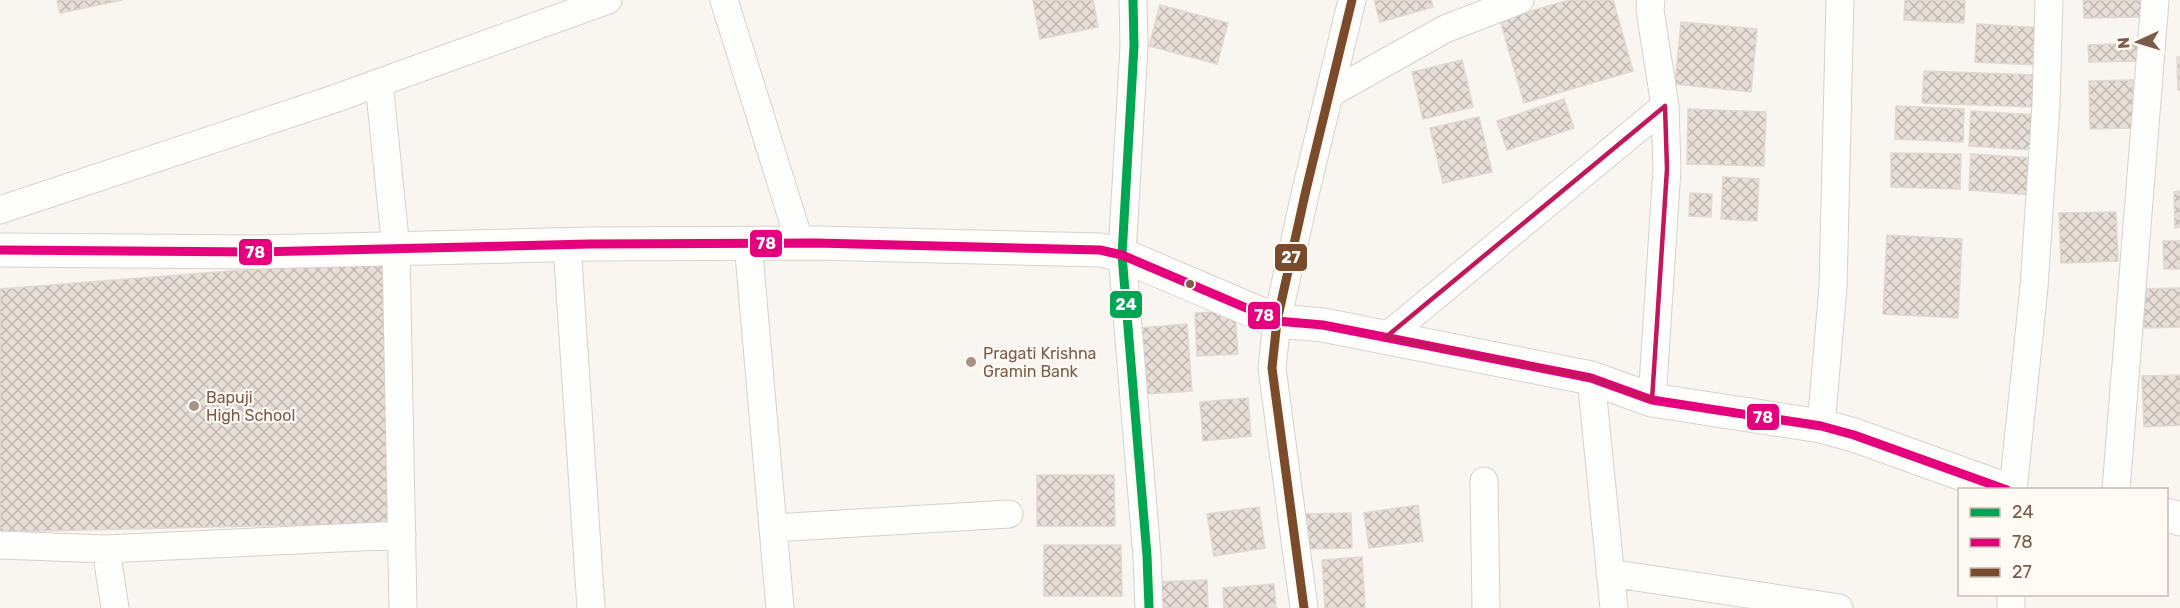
<svg xmlns="http://www.w3.org/2000/svg" width="2180" height="608" viewBox="0 0 2180 608" font-family="Rubik,sans-serif">
<defs>
<pattern id="building-cross-hatch" width="8" height="8" patternUnits="userSpaceOnUse" patternTransform="scale(1.5)"><rect width="8" height="8" fill="#e6ded7"/><path d="M0 0l8 8M0 8l8-8" fill="none" stroke="#bfb7b1"/></pattern>
</defs>
<rect width="100%" height="100%" fill="#f9f5f0"/>
<path fill="url(#building-cross-hatch)" stroke="#e2d8d2" stroke-width="1.5" d="M57,0H122L60,13Z
M1033,0H1093L1098,27L1040,39Z
M1374,0H1431L1433,7L1380,22Z
M1569,0H1613L1633,71L1524,103L1500,20Z
M1905,0H1965L1964,23L1904,20Z
M2083,0H2141V17L2084,18Z
M1160,5L1228,23L1217,64L1149,46Z
M1681,22L1757,29L1751,92L1675,84Z
M1977,24L2041,28L2039,65L1975,62Z
M2139,43L2140,61L2089,62L2088,45Z
M2177,57H2180V90H2178Z
M1462,60L1473,107L1423,119L1412,72Z
M1924,71L2035,75L2034,107L1922,103Z
M2133,80L2134,128L2090,129L2089,81Z
M1564,99L1574,128L1507,150L1497,121Z
M1896,106L1964,109L1963,142L1895,139Z
M1688,109L1766,112L1764,166L1687,164Z
M1971,111L2037,115L2035,150L1969,146Z
M1479,117L1492,172L1443,183L1430,128Z
M1891,153L1961,154L1960,189L1891,187Z
M1971,154L2032,158L2030,195L1969,190Z
M1723,177L1759,179L1757,221L1721,219Z
M2180,191V227L2175,228L2174,192Z
M1690,193L1712,194L1711,217L1689,216Z
M2116,212L2118,261L2061,263L2059,213Z
M1887,235L1962,239L1958,318L1883,314Z
M2163,241H2180V269H2164Z
M386,259L388,523L0,532V289Z
M2180,288V327L2144,328L2143,289Z
M1235,311L1238,354L1197,356L1195,313Z
M1187,324L1192,391L1145,394L1140,328Z
M2180,375V425L2144,427L2142,376Z
M1248,398L1251,436L1203,441L1200,402Z
M1037,475H1114L1115,526H1037Z
M1418,505L1423,541L1369,548L1364,513Z
M1259,507L1265,548L1214,556L1207,514Z
M1351,513L1352,548L1302,549L1301,514Z
M1044,545H1121L1122,596H1044Z
M1362,557L1365,608H1325L1322,560Z
M1207,580L1208,608H1158L1157,582Z
M1274,584L1276,608H1224L1223,588Z"/>
<g fill="none" stroke-linecap="round" stroke-linejoin="round">
<defs>
<path id="street" d="M724,0L800,243
M1133,0L1134,46L1122,255L1147,556L1149,608
M1651,0L1650,10L1665,106L1667,169L1652,400
M379,83L396,249L403,608
M1331,93L1445,29L1520,0
M0,210L334,99L608,0
M748,243L780,608
M567,245L591,608
M1386,337L1665,106
M1591,378L1614,608
M1821,426L1833,287L1840,0
M1484,481L1486,608
M2013,490L2034,287L2046,105L2049,0
M2116,490L2155,0
M773,528L1009,514
M0,545L106,549L402,535
M106,549L115,608
M1610,573L1839,608
M1304,608L1272,368L1277,321L1306,190L1352,0
M2011,608V594"/>
<path id="secondary" d="M0,250L257,252L590,244L816,243L1100,250L1122,255L1277,321L1323,325L1591,378L1652,400L1821,426L1854,435L2007,490
M2166,515L2180,519"/>
</defs>
<use href="#street" stroke="#d7d1cb" stroke-width="29"/>
<use href="#secondary" stroke="#d9d2cb" stroke-width="35"/>
<use href="#street" stroke="#fefefd" stroke-width="27"/>
<use href="#secondary" stroke="#fefefd" stroke-width="33"/>
<defs>
<path id="bus-1" d="M1133,0L1134,46L1122,255L1147,556L1149,608"/>
<path id="bus-2" d="M0,250L257,252L590,244L816,243L1100,250L1122,255L1277,321L1323,325L1591,378L1652,400L1821,426L1854,435L2007,490"/>
<path id="bus-3" d="M1304,608L1272,368L1277,321L1306,190L1352,0"/>
</defs>
<use href="#bus-1" stroke="#fffaf3" stroke-width="14"/>
<use href="#bus-2" stroke="#fffaf3" stroke-width="14"/>
<use href="#bus-3" stroke="#fffaf3" stroke-width="14"/>
<use href="#bus-1" stroke="#00a651" stroke-width="9"/>
<use href="#bus-2" stroke="#e5007d" stroke-width="9"/>
<use href="#bus-3" stroke="#7a4b2a" stroke-width="9"/>
</g>
<path fill="none" stroke="#c2185b" stroke-width="4.5" stroke-linejoin="round" d="M1665,106L1667,169L1652,400L1591,378L1386,337Z"/>
<circle fill="#7a5c4d" stroke="#fffaf3" stroke-width="2" cx="1190" cy="284" r="5"/>
<g fill="#a69286" stroke="#fffaf3" stroke-width="2">
<circle cx="971" cy="362" r="6"/>
<circle cx="194" cy="406" r="6"/>
</g>
<g text-anchor="middle" stroke-width="4.5" stroke-linejoin="round" paint-order="stroke">
<g font-size="16" fill="#7a5c4d" stroke="#fffaf3" text-anchor="start">
<text x="983" y="359">Pragati Krishna<tspan x="983" dy="18">Gramin Bank</tspan></text>
<text x="206" y="403">Bapuji<tspan x="206" dy="18">High School</tspan></text>
</g>
</g>
<g stroke="#fffaf3" stroke-width="2">
<rect x="749" y="229" width="34" height="29" rx="6" fill="#e5007d"/>
<rect x="238" y="238" width="35" height="28" rx="6" fill="#e5007d"/>
<rect x="1274" y="243" width="34" height="29" rx="6" fill="#7a4b2a"/>
<rect x="1109" y="290" width="34" height="29" rx="6" fill="#00a651"/>
<rect x="1247" y="301" width="34" height="29" rx="6" fill="#e5007d"/>
<rect x="1746" y="403" width="34" height="28" rx="6" fill="#e5007d"/>
</g>
<g font-size="16" text-anchor="middle" font-weight="bold" fill="#fff">
<text x="766" y="249">78</text>
<text x="255" y="258">78</text>
<text x="1291" y="263">27</text>
<text x="1126" y="310">24</text>
<text x="1264" y="321">78</text>
<text x="1763" y="423">78</text>
</g>
<rect x="1958" y="488" width="210" height="108" fill="#fffaf3" stroke="#cabbb1" stroke-width="1.5"/>
<rect x="1970" y="508" width="30" height="9" fill="#00a651" stroke="#cabbb1" stroke-width="1.5"/>
<text x="2012" y="518" font-size="18" fill="#7a5c4d">24</text>
<rect x="1970" y="538" width="30" height="9" fill="#e5007d" stroke="#cabbb1" stroke-width="1.5"/>
<text x="2012" y="548" font-size="18" fill="#7a5c4d">78</text>
<rect x="1970" y="568" width="30" height="9" fill="#7a4b2a" stroke="#cabbb1" stroke-width="1.5"/>
<text x="2012" y="578" font-size="18" fill="#7a5c4d">27</text>
<g transform="translate(2138 42) rotate(266)" stroke="#fffaf3" stroke-width="4.5" paint-order="stroke">
<path d="M0-4.5L10 22L0 15L-10 22Z" fill="#7a5c4d"/>
<text y="-9" font-size="16" font-weight="bold" text-anchor="middle" fill="#7a5c4d">N</text>
</g>
</svg>
